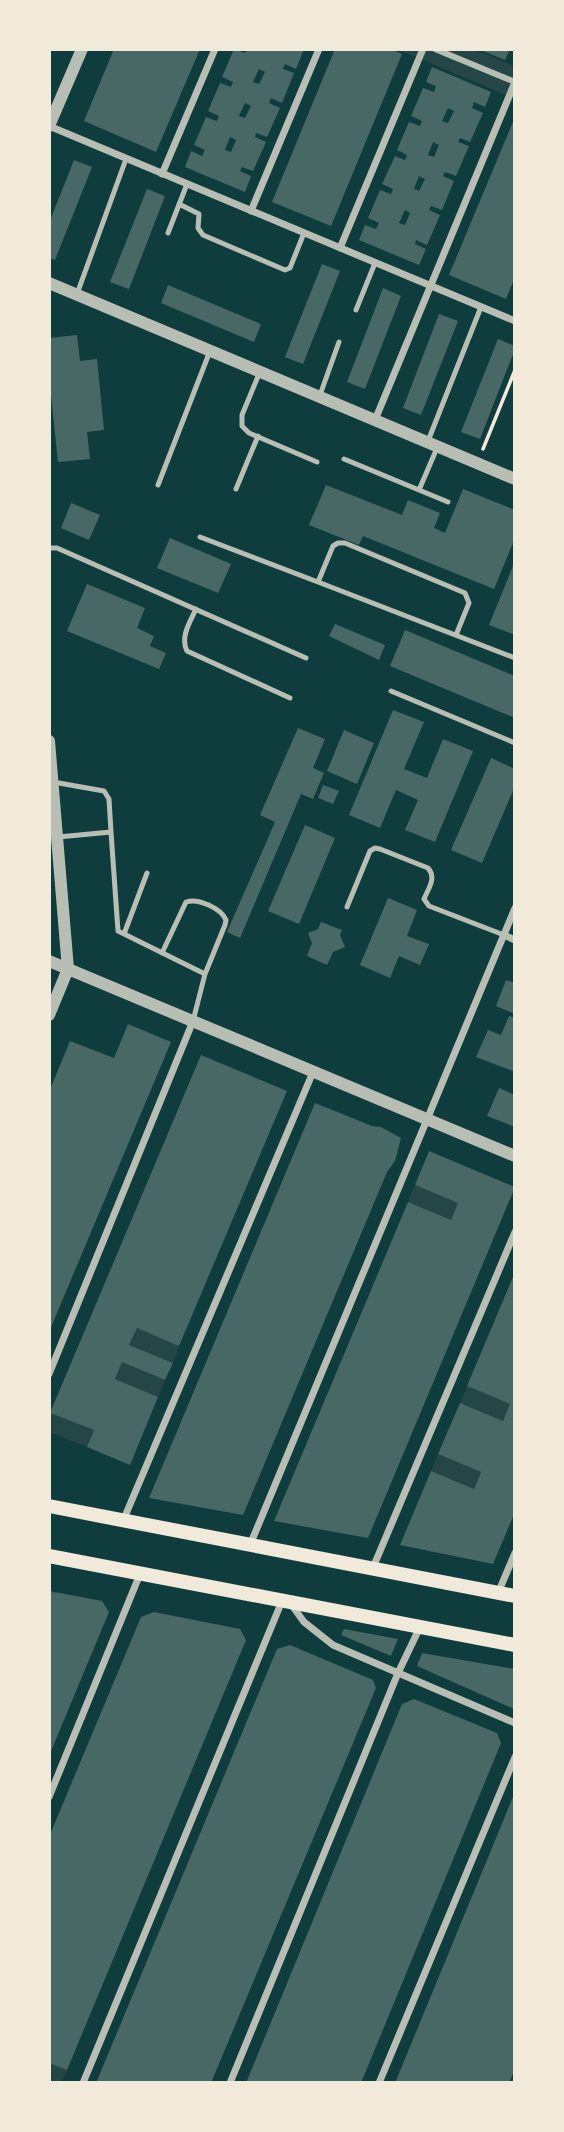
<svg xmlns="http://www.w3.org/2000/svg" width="564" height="2132" viewBox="0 0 564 2132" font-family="'Sofia Sans Condensed',sans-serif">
<rect width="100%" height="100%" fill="#0f3d3e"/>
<path fill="#244646" d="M397,49H473L515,66V99Z
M415,1185L458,1203L451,1220L408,1202Z
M137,1328L179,1346L173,1363L129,1345Z
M122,1362L165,1380L158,1397L115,1379Z
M467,1386L510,1404L503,1421L460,1403Z
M50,1413L94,1430L87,1447L49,1432Z
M438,1454L481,1472L474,1489L431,1471Z
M49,2063L67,2070L61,2083H49Z"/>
<path fill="#486865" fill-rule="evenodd" d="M114,49H200L156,152L84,121Z
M234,49L245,53L247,49H304L296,69L285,64L283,69L294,73L282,103L271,98L269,103L280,108L267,137L256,133L255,137L266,142L253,171L242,167L240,171L251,176L245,192L185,167L191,151L202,156L205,150L194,145L206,117L217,121L219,116L208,111L220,83L231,87L233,82L222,77ZM259,69L265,72L259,84L253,82ZM245,103L251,106L245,118L239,116ZM230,137L236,140L231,152L225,150Z
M335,49H390L402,54L331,226L272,202Z
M478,49H510L505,60Z
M432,67L491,92L485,107L474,102L472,108L483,113L470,142L460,138L458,142L469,146L456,176L445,172L443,176L454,181L442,210L431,206L429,210L440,215L427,245L416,240L415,244L426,249L419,265L359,240L365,225L376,229L379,223L368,218L380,190L391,194L393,189L382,184L395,156L405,160L406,158L407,155L397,150L409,122L420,126L422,121L411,116L423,88L434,92L436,86L426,82ZM448,108L454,111L448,123L442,121ZM433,142L439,145L434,157L428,155ZM419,176L425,179L419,191L414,189ZM405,210L410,213L405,225L399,223Z
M515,117V277L506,299L449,275Z
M74,160L92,167L55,260L49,258V223Z
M147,189L165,196L129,289L110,282Z
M322,264L340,271L303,364L285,357Z
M168,285L261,324L254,342L161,303Z
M383,288L401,296L365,389L347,382Z
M439,314L458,321L421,415L403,408Z
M77,335L80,361L97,359L104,430L87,432L90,459L58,462L49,376V338Z
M498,339L515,346V349L480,439L461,432Z
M326,485L402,515L408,500L440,513L434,528L445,533L463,489L515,510V538L494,589L363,536L359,545L309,525Z
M71,503L100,515L89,540L61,528Z
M170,538L231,564L218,593L157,568Z
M515,561V635L489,625Z
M87,584L145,608L137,628L154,636L150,646L166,653L159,669L67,631Z
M335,624L385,645L379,660L329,636Z
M405,630L515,676V718L390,666Z
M393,710L424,722L404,769L427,778L443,739L473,751L435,842L405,830L418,800L396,790L380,828L349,815Z
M298,728L325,739L313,768L324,773L313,799L301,794L240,938L227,932L275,822L260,815Z
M344,730L374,743L357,784L327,771Z
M491,758L515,769V786L482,863L451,850Z
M323,785L339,791L333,804L318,798Z
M305,825L335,838L299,924L268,911Z
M388,898L417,910L407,936L429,944L420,965L399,956L390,978L360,965Z
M321,922L342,930L340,935L345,947L333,952L327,965L307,956L312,943L308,933L318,929Z
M506,980L515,983V1014L496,1006Z
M509,1016L515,1018V1072L476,1057L488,1030L501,1035Z
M128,1024L171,1042L49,1332V1092L70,1041L114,1058Z
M201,1055L287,1091L179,1346L137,1328L129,1345L173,1363L165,1380L122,1362L115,1379L158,1397L130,1465L87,1447L94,1430L50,1413Z
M499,1088L515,1095V1127L487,1116Z
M315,1103L372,1126L381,1127L401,1138L395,1161L387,1172L243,1515L149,1498Z
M429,1151L515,1187L451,1340L368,1538L274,1521L408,1202L451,1220L458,1203L415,1185Z
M515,1272V1512L493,1564L400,1545L431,1471L474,1489L481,1472L438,1454L460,1403L503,1421L510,1404L467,1386Z
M49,1591L102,1601L109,1612L49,1756Z
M154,1612L240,1629L246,1640L67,2070L49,2063V1837L141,1617Z
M344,1629L398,1639L391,1656L341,1635Z
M290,1645L373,1680L376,1688L211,2083H96L277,1649Z
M422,1653L515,1669L514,1709L417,1666Z
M414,1699L497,1733L501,1743L361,2083H246L402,1704Z
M515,1792V2069L509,2083H395Z"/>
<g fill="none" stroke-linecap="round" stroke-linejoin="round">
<path stroke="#f1e9da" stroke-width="3.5" d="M483,449L515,370"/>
<path stroke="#b8beb3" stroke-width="5" d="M179,204L199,214L198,228L203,235L285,270L290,268L304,233
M168,233L187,184
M77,294L126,159
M356,310L375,263
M259,374L242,415V426L249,433L317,462
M320,395L339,342
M428,441L481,307
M344,459L448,502
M158,485L210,351
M236,489L258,436
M419,490L437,448
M200,537L318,582
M49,548H57L306,658
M196,609C190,622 180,637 187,651L290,698
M456,635L469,603L465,593L345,543H338L333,546L318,582L515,658
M391,691L515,743
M53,782L104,791L109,799L111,832
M58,837L111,832L118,931L205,974L193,1021
M347,907L370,851L375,848L380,849L428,868C437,878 428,889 424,899L429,906L504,935
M124,934L147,873
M162,953L186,902C198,898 221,908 226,920L225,925L205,974"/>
<path stroke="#b8beb3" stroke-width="6" d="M435,49L515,82"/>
<path stroke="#b8beb3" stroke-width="7" d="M49,126L515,321
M162,174L215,49
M251,211L319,49
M340,248L423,49
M375,420L515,82
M504,935L515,940
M49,1374L193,1021
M123,1521L313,1072
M250,1545L515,908
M372,1570L515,1232
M498,1593L515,1553
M291,1604L304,1622L333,1645L515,1723
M49,1797L140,1574
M83,2083L282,1601
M230,2083L398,1673L420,1627
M379,2083L515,1757"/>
<path stroke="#b8beb3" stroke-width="12" d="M49,126L82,49
M49,283L515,479
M49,741L68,969L49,1015
M49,961L515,1156"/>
<path stroke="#f1e9da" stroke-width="14" d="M49,1506L515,1596
M49,1556L515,1645"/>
</g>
<rect width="564" height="2132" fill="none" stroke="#f1e9da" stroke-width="102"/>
</svg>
